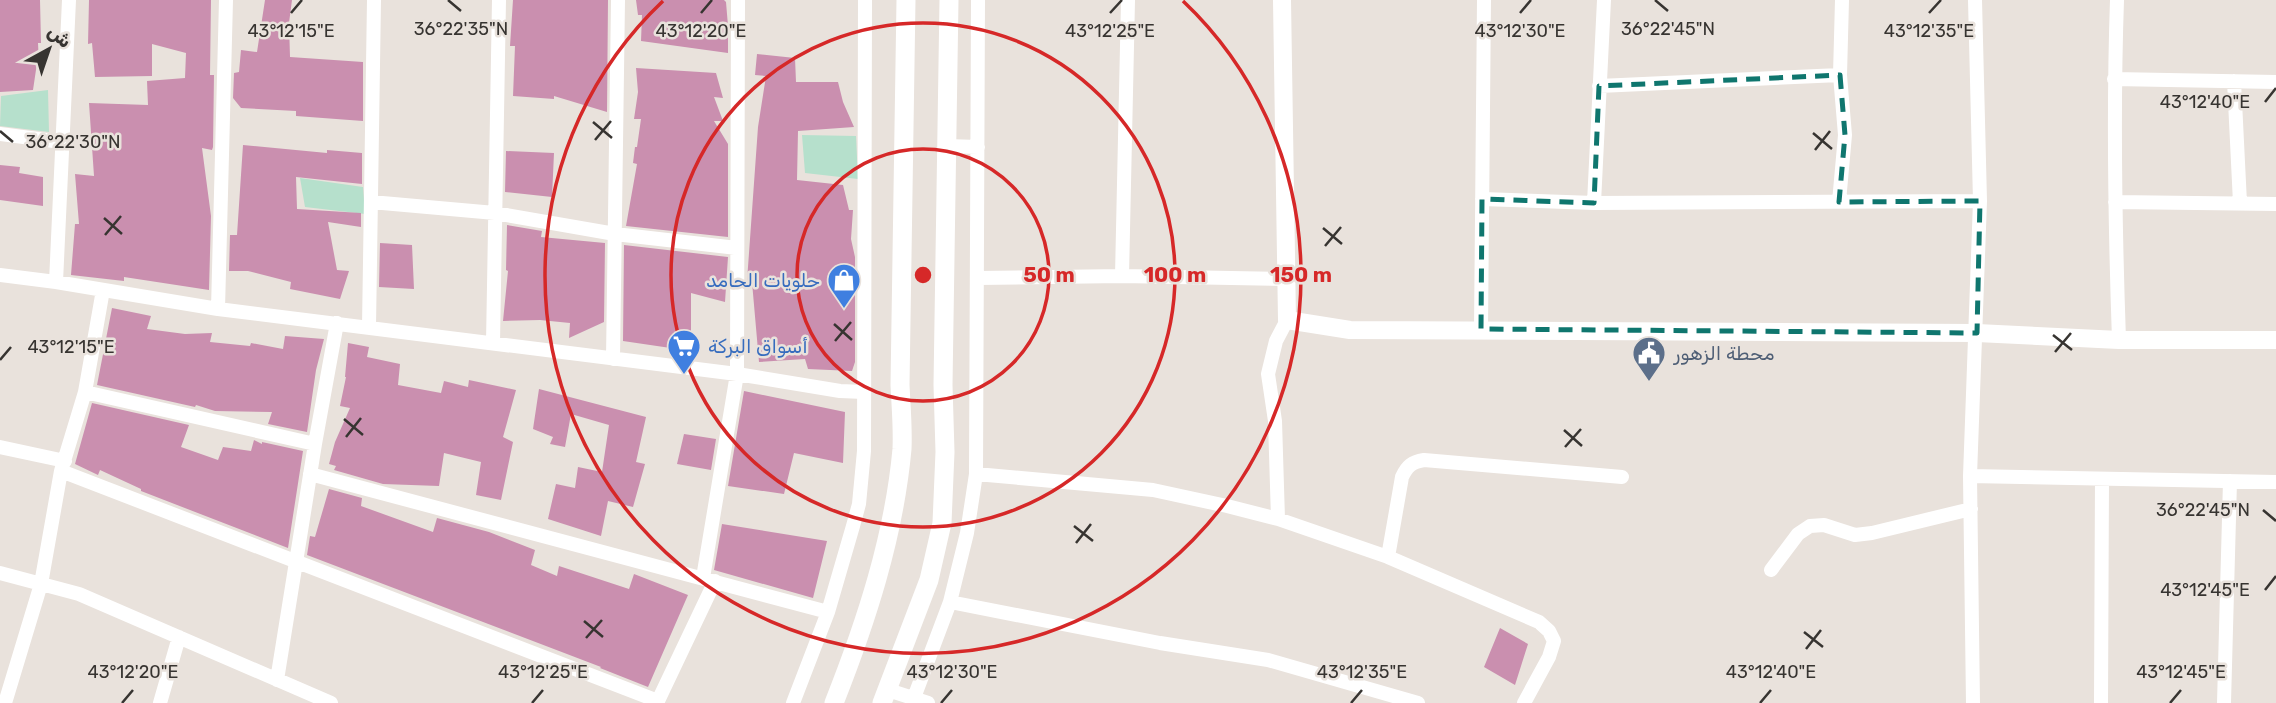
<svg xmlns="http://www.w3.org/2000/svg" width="2276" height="703" viewBox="0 0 2276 703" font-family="Rubik,Cairo,sans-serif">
<rect width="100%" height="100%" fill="#e9e2dc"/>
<path fill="#b6e0cc" d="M48,90L49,132L0,126L1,96Z
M802,135L856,136L858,179L805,173Z
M300,178L363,187L365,214L305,207Z"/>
<path fill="#ca8faf" d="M0,0H40L41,43H38L39,64L37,63L33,90L0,92Z
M89,0H211L210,75H214L213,147L212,150L202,148L211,216L209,290L124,277V281L71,275L75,224H79L75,174L94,176L89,103L148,105L147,81L185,78L186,53L152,44V76L95,77L92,43L88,44Z
M265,0H292L289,23L290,57L363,62V121L296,116V111L241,108L233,98L234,73L239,72L241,50L257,52Z
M513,0H608L607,112L554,96V99L513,96L515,46H510Z
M636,0H724L726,2L728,26V53L641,41L642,15H638Z
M757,54L795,58L796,82H838L843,102L854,127L798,131L797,180L843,185L849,210H853L851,239L855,257V362L852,371L808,369L805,359L759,362L752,282L747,281L758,127L766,76L755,75Z
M636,68L716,73L723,98L714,97L723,121H714L728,144V237L626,226L637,164L633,163L635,147H637L641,119H634L638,92Z
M243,145L327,153V150L362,153V184L296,177L297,209L361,213V227L328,222L337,270L349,271L340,299L290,289L291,282L248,271H229L230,235H237Z
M506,151L554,153L552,197L505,192Z
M0,165L20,167L19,173L43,177V206L0,200Z
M507,225L542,231L541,237L605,243L604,322L569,338L570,323L540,320L503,321L508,271L506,270Z
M380,243L412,245L414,289L379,287Z
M624,245L728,257L725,302L691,293V351L623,341Z
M112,308L151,316L147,329L185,334L212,333L210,342L250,346L251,343L283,349L285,336L324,339L316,370L307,432L268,424L272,412L215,411L196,405L195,407L97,385Z
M348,343L369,347L367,357L400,364L398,385L441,393L444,381L468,387L469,380L516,390L503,437L513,442L501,500L476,495L481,462L444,453L439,486L383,484L334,470L336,466L329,464L335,442L350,408L340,406L346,377H345Z
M539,389L646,417L636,462L645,464L633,507L608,501L601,536L548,519L556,484L575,488L578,467L602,472L609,425L571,414L565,447L550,444L553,437L533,429Z
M744,391L845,412L843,463L794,453L784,494L728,486Z
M92,403L189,425L181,447L218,460L223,447L251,451L254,440L262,444V442L303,451L288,548L141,491V489L100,470L98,475L75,464Z
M684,434L716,439L711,470L677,464Z
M329,489L362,498L361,506L433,532L437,518L489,532L535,550L531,565L557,576L559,566L629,589L634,574L688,595L648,687L600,668L601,667L307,555L310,536L315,537Z
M722,524L827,541L813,598L714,570Z
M1500,628L1528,644L1515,685L1484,667Z"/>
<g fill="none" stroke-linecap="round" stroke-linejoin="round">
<path stroke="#fff" stroke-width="14" d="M2117,0C2113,113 2115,226 2119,340
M2114,79L2276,82
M2234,81L2240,203
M1599,86L1840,75
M0,134L61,142
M947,146L978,147
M1482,199L1594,203L1980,201
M371,202L495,213L615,234L737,248
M1839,202L1845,135L1840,75L1842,0
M2115,202L2276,204
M1594,203L1604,0
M0,275L56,282L218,309L737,374L840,391L864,392
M1122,276L1128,0
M978,278L1122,276L1286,279
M56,282L69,0
M218,309L226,0
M369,327L374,0
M1481,329L1484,0
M493,343L499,0
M613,359L618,0
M85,392L315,444
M0,447L65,461
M61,471L658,701
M310,474L828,612
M976,474L1153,490L1227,506L1278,519L1388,557L1539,622L1549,631L1554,641L1549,657L1524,703
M1970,476L2276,482
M1278,519L1275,421L1268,374L1276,341L1287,320
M1388,557L1402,477C1407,466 1412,462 1424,460L1622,477
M1771,570L1798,534L1810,526L1824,525L1855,535L1872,533L1971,509
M0,573L79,594L331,703
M703,578L737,374L738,0
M950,602L1160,643L1268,660L1418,703
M277,680L315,444L337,323
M888,690L928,703
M5,703L41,584L61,471L85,392L103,290
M160,703L179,637
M657,703L715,581
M793,703L828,612L853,526L859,504L864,451L865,0
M912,703L950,602L967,533L976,474L978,0
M1973,703L1970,476L1980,201L1975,0
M2101,703L2102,479
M2224,703L2230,481"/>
<path stroke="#fff" stroke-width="18" d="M1282,0L1287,320L1350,330L1977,333L2119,340H2276"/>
<path stroke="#fff" stroke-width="19" d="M834,703C866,622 894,537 902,449C903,428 901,406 900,385L906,0
M882,703L929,580L942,523L945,452L943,385L949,0"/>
</g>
<path fill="none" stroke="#0f766e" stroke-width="5" stroke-dasharray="14 9" stroke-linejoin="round" d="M1840,75L1845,135L1839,202L1980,201L1977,333L1481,329L1482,199L1594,203L1599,86Z"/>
<path fill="none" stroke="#373431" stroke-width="2.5" d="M448,0L461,11M1655,0L1668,11M291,13L302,0M701,13L712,0M1110,13L1122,0M1520,13L1531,0M1929,13L1941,0M2265,102L2276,88M593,122L612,138M0,131L13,142M1813,133L1832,149M595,140L611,121M1815,150L1830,131M104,218L122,234M1323,228L1342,244M105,235L121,216M1325,246L1341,227M834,324L852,340M2053,335L2072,350M835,341L851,322M2055,352L2071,333M0,360L11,347M344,419L363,435M1564,430L1582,446M346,437L361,418M1565,447L1581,429M2263,510L2276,521M1074,526L1093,541M1076,543L1091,524M2265,590L2276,576M584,621L603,637M1804,632L1823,647M586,638L602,620M1806,649L1821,630M122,703L133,690M532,703L543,690M941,703L952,690M1351,703L1362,690M1760,703L1771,690M2170,703L2181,690"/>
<g fill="none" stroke="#d62828" stroke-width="3.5">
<circle cx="923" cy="275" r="126"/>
<circle cx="923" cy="275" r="252"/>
<path d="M1183 1A378 378 0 1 1 663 1"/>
</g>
<defs>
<symbol id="shop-pin" viewBox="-11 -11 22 30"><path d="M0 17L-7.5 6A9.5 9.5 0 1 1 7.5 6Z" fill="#3f7fe0" stroke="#e9e2dc"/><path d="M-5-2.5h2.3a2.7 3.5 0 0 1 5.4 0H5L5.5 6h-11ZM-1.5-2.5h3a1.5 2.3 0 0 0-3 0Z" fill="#fff"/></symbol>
<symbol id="supermarket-pin" viewBox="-11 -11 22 30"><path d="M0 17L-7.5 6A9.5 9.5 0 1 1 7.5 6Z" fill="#3f7fe0" stroke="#e9e2dc"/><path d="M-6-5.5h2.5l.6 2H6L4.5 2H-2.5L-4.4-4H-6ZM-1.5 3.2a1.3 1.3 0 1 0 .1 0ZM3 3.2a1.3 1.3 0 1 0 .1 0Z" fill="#fff"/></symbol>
<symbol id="civic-pin" viewBox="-11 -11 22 30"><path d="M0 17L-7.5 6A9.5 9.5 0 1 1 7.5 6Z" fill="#5c6f8a" stroke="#e9e2dc"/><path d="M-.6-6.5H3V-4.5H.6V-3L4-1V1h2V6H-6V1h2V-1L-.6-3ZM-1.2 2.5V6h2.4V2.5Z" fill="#fff"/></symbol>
</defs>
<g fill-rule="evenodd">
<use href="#shop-pin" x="825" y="261" width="38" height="52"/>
<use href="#supermarket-pin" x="665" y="327" width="38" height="52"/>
<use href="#civic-pin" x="1630" y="334" width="38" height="52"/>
</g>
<g text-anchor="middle" stroke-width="5" stroke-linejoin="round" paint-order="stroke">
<g font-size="19" fill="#366cbe" stroke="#e9e2dc" text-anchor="end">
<text x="820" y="287">حلويات الحامد</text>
<text x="708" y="353" text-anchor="start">أسواق البركة</text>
</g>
<g font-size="19" fill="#4e5e75" stroke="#e9e2dc" text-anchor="start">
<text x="1674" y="360">محطة الزهور</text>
</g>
</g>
<g font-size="18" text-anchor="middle" fill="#373431" stroke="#e9e2dc" stroke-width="5" stroke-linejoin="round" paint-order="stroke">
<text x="461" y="35">36°22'35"N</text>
<text x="1668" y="35">36°22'45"N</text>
<text x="291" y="37">43°12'15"E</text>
<text x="701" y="37">43°12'20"E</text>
<text x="1110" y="37">43°12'25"E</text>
<text x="1520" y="37">43°12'30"E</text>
<text x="1929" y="37">43°12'35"E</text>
<text x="2205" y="108">43°12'40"E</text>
<text x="73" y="148">36°22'30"N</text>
<text x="71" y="353">43°12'15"E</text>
<text x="2203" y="516">36°22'45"N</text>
<text x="2205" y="596">43°12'45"E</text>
<text x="133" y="678">43°12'20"E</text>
<text x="543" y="678">43°12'25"E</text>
<text x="952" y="678">43°12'30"E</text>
<text x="1362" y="678">43°12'35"E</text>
<text x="1771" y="678">43°12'40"E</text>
<text x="2181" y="678">43°12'45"E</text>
</g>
<circle cx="923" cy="275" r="10" fill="#d62828" stroke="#e9e2dc" stroke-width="3.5"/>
<g font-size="21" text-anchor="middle" font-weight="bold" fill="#d62828" stroke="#e9e2dc" stroke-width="5" stroke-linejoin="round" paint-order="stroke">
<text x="1049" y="282">50 m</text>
<text x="1175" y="282">100 m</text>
<text x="1301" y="282">150 m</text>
</g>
<g transform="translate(49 49) rotate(40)" stroke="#e9e2dc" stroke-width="5" paint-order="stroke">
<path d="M0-5L12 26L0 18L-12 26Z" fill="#373431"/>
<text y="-10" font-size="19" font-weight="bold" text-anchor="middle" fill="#373431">ش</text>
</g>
</svg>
